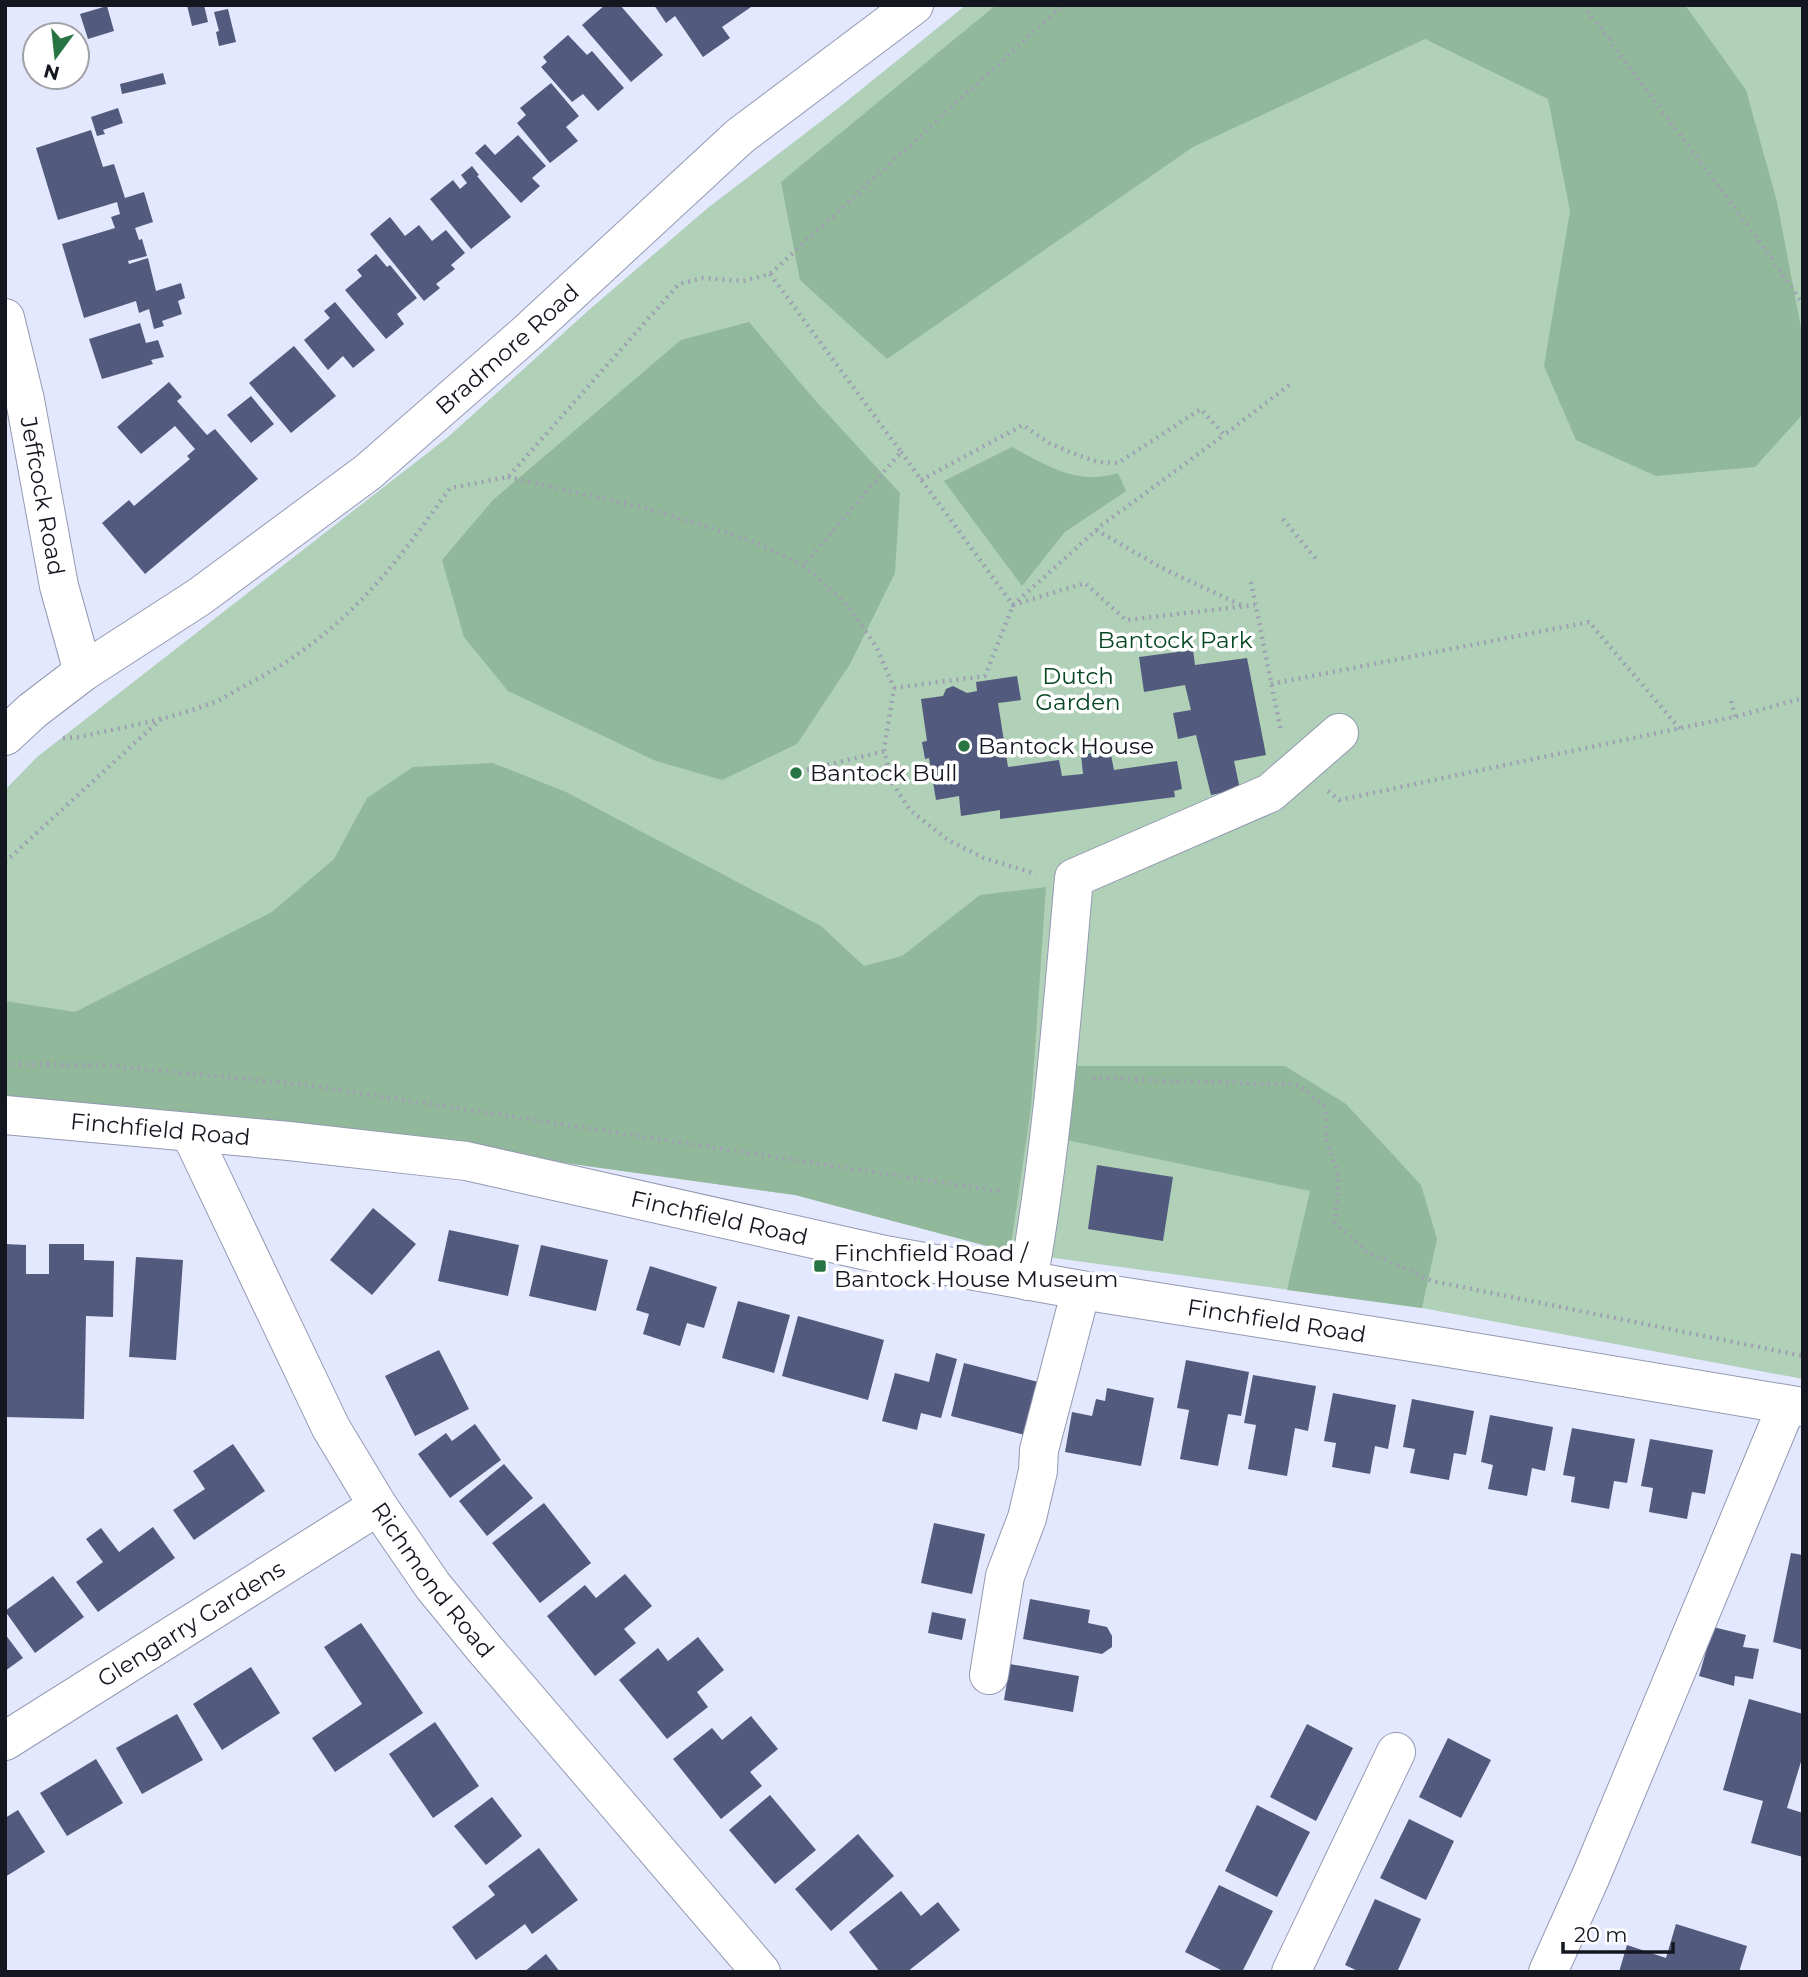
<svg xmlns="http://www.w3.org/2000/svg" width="1808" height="1977" viewBox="0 0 1808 1977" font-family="Montserrat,sans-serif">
<rect width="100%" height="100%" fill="#e3e8fe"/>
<path fill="#b0d0b7" d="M966,5H1803V1379L1422,1308L1010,1252L795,1195L493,1153L5,1095V790L37,757L448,437L590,309L709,207L837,109Z"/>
<path fill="#92b89b" d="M996,5H1685L1746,90L1777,202L1803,338V414L1755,467L1656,476L1576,440L1544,366L1570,211L1548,99L1425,39L1193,147L887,359L800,280L781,182Z
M749,322L814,399L900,493L895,573L850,664L797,744L722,780L656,761L508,691L464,637L442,560L493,500L681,340Z
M1012,447C1046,465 1078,486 1118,473L1126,491L1065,532L1022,586L944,481Z
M493,763L566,792L821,926L864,966L902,956L980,895L1046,887L1031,1108L1010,1252L795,1195L493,1153L331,1136L5,1095V1001L75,1012L272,912L334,859L367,798L413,767Z
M1071,1066H1285L1346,1104L1421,1185L1437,1239L1422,1308L1287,1290L1310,1191L1066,1140Z"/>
<path fill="#525a7d" d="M187,5H204L208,22L192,26Z
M605,5H620L663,55L631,82L582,25Z
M654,5H754L722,27L730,38L703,57L675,16L666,23Z
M107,6L114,31L88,39L80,14Z
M228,9L236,42L219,46L216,32L219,31L214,12Z
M568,35L587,55L592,51L624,88L598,111L583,94L572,102L541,67L547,62L543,57Z
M163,73L166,84L122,94L120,84Z
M551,83L579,116L566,127L578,141L550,163L517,123L526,115L520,108Z
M118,108L123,123L103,130L105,134L97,136L91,117Z
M91,130L103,167L114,164L125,198L144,192L153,222L135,228L139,240L142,239L147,256L128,261L129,264L148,258L156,291L181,283L185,298L178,301L182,314L162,321L164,326L154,329L149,309L139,313L136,301L84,318L62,244L115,228L111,217L120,214L117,202L58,220L36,148Z
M518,135L546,166L532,178L540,186L521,203L475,153L485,144L495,155Z
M472,166L479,175L477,176L511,217L471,249L430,199L453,180L460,189L467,183L461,175Z
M390,217L405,236L419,225L432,241L446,230L465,253L451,265L455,269L436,284L440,288L424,301L370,234Z
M376,254L387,267L390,265L417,298L397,314L404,324L386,339L345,290L362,276L357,270Z
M335,302L375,350L353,368L343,356L328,370L304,340L330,318L324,311Z
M140,323L146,343L158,340L164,357L151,360L153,364L102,379L89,339Z
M294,346L336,396L291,433L249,383Z
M169,382L182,397L177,401L207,435L215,429L258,479L145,574L102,523L129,500L134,506L190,459L187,456L195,449L175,426L141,454L117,427Z
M251,396L274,424L251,443L227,415Z
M1193,650L1195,665L1247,658L1266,755L1234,761L1240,789L1211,795L1196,735L1178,739L1173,713L1191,710L1185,685L1144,692L1139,657Z
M1017,676L1021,700L998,703L1008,767L1059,760L1062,776L1083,774L1081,755L1110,750L1114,770L1177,761L1182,789L1174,791L1175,797L1000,819V810L961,816L959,796L936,800L929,758L925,759L922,742L927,741L921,699L943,696L946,689L953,686L967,693L977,691L976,682Z
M1097,1165L1173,1177L1163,1241L1088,1229Z
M373,1208L416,1244L372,1295L330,1260Z
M449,1230L519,1245L508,1296L438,1281Z
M5,1244L26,1245V1274H49V1244H84V1260L114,1261L113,1317L86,1316L84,1419L5,1417Z
M541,1245L608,1260L596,1311L529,1296Z
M136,1257L183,1260L176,1360L129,1357Z
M650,1266L717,1287L704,1328L687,1323L680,1346L643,1334L649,1314L636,1310Z
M738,1301L790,1315L774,1373L722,1358Z
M798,1316L884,1340L868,1400L782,1376Z
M439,1350L469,1409L415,1436L385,1376Z
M936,1353L957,1359L941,1418L921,1413L917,1430L882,1421L895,1373L929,1382Z
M1186,1360L1249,1372L1241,1416L1228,1414L1218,1466L1180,1459L1189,1410L1177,1408Z
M964,1363L1046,1384L1032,1437L951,1416Z
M1253,1375L1316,1386L1308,1431L1295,1428L1287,1476L1248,1469L1256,1425L1244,1423Z
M1107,1388L1154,1398L1141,1466L1065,1452L1072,1412L1092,1416L1096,1399L1105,1401Z
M1333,1393L1396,1405L1388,1449L1375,1446L1370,1474L1332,1467L1336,1443L1324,1441Z
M1412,1399L1474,1411L1466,1455L1454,1453L1449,1480L1410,1473L1415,1449L1403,1447Z
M1490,1415L1553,1427L1545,1471L1532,1468L1527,1496L1488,1489L1493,1465L1481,1462Z
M475,1424L501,1460L450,1498L418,1454L446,1433L452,1441Z
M1572,1428L1635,1439L1627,1483L1614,1481L1609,1509L1571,1502L1575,1477L1563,1475Z
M1650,1439L1713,1450L1705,1494L1692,1492L1687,1519L1649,1512L1653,1488L1641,1486Z
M233,1444L265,1491L194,1540L173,1510L205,1489L193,1471Z
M504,1464L533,1498L487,1536L459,1501Z
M544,1503L591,1563L540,1603L492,1543Z
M934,1523L985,1534L972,1594L921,1583Z
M153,1527L175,1558L98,1612L76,1582L103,1562L86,1539L101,1528L119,1552Z
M1791,1553L1803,1555V1650L1773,1642Z
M625,1574L652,1606L624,1629L636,1643L595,1676L547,1616L585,1585L596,1598Z
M53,1576L84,1617L35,1653L5,1611Z
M1030,1599L1090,1610L1088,1623L1107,1627L1112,1636V1647L1102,1654L1023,1639Z
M932,1612L966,1619L962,1640L928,1633Z
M361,1623L423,1713L335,1772L312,1738L362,1704L324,1647Z
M1713,1627L1746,1635L1743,1647L1759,1649L1753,1679L1735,1676L1734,1686L1699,1676Z
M5,1634L23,1658L5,1671Z
M698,1637L724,1670L697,1692L708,1707L667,1739L619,1680L658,1648L668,1661Z
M1010,1664L1079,1676L1073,1712L1004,1700Z
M251,1667L280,1713L222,1750L193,1704Z
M1749,1699L1803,1714V1755L1787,1808L1803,1813V1857L1751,1843L1763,1801L1723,1790Z
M177,1714L203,1760L142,1794L116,1748Z
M751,1716L778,1749L750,1772L762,1786L721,1819L673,1759L712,1728L722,1740Z
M435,1722L479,1786L433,1818L389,1754Z
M1307,1724L1353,1748L1316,1821L1270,1797Z
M1448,1738L1491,1760L1461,1818L1419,1797Z
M96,1759L123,1803L67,1836L40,1793Z
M770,1795L816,1850L775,1884L729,1830Z
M492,1797L522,1836L486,1865L454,1826Z
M1257,1805L1310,1832L1277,1897L1225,1871Z
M18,1810L45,1852L5,1877V1818Z
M1409,1819L1454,1841L1426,1900L1380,1878Z
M858,1834L894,1876L831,1931L795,1889Z
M539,1848L578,1900L532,1934L525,1924L476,1960L452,1927L495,1895L488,1886Z
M1219,1885L1273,1911L1242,1972H1225L1185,1952Z
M901,1891L921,1916L938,1902L960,1930L907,1972H880L849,1932Z
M1375,1899L1421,1919L1397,1972H1360L1345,1965Z
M1676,1924L1747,1946L1739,1972H1619L1627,1945L1666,1958Z
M546,1954L560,1972H524Z"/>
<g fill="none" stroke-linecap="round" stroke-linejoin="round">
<defs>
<g id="minor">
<path id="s1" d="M5,318L25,400L59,586L83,672"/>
<path id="s2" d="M5,736L32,711L83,672L199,597L368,472L528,332L740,136L914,5"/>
<path id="s3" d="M5,1115L289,1141L466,1161L885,1255L1081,1290L1443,1347L1803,1407"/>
<path id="s4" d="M190,1132L331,1428L378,1506L433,1586L483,1647L761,1972"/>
<path d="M1028,1281C1052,1148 1062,1013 1074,878L1270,793L1339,733"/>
<path d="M989,1675L1005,1576L1027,1518L1038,1471L1039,1450L1081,1290"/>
<path id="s5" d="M5,1741L378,1506"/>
<path d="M1291,1972L1396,1752"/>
<path d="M1548,1972L1591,1876L1787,1405"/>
</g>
</defs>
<use href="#minor" stroke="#9399b2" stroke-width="40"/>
<path stroke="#9da1b2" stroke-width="4.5" stroke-dasharray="2 5" stroke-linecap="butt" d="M1583,5L1761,243L1803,304
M770,274L901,452L803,565L844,602L876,646L894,688L884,749L891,781L910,810L948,840L984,858L1036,874
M901,452L1013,605L1102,525L1224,435
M508,477L650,509L755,542L803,565
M921,480L1023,425L1049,443L1072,453L1098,462L1118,463L1201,409L1224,435L1292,383
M1283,519L1316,559
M1096,530L1162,568L1243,606
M1251,582L1281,732
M1271,684L1589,622L1680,729
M894,688L985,676L1013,605L1085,583L1126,620L1255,605
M1731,701L1735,717
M63,738L80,737C122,727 167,720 209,704C222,700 234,691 246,685C341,636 390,573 450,488L508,477L679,284L703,278L743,281L770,274L1063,5
M807,770L885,751
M1328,791L1339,800L1738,716L1803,698
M5,862L162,718
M5,1064L104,1065L307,1085L1004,1192
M1093,1078L1299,1085L1325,1107L1327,1143L1339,1177L1335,1222L1366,1251L1432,1281L1803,1356"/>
<use href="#minor" stroke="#fff" stroke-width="38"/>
</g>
<g fill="#287442" stroke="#fff" stroke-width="2.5">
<circle cx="964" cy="746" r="7"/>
<circle cx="796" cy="773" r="7"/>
<rect x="813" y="1259" width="14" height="14" rx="3.5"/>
</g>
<g text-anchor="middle" stroke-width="7" stroke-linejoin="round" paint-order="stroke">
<g font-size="23" fill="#141720" stroke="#fff">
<text dy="8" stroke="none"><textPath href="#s2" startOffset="635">Bradmore Road</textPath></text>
<text dy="8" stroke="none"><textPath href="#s1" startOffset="182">Jeffcock Road</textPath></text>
<text dy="8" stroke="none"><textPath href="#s3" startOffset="156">Finchfield Road</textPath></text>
<text dy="8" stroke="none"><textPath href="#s3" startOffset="723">Finchfield Road</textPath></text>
<text dy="8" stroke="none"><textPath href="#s3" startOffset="1290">Finchfield Road</textPath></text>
<text dy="8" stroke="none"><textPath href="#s4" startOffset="511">Richmond Road</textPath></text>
<text dy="8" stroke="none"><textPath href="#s5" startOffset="220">Glengarry Gardens</textPath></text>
</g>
<g font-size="23" fill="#064722" stroke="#fff">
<text x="1175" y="648">Bantock Park</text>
<text x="1078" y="684">Dutch<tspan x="1078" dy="26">Garden</tspan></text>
</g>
<g font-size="23" fill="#141720" stroke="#fff" text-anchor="start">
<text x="978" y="754">Bantock House</text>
<text x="810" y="781">Bantock Bull</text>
<text x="834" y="1261">Finchfield Road /<tspan x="834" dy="26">Bantock House Museum</tspan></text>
</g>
</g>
<rect width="1808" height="1977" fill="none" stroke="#141720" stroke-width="14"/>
<g transform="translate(56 56) rotate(195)"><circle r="33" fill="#ffffff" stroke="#a1a2a6" stroke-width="2"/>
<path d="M0-5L12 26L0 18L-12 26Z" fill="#287442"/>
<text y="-10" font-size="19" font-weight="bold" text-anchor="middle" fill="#141720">N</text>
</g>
<path d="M1563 1942v10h110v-10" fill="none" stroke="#141720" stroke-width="3.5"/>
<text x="1574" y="1942" font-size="21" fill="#141720" stroke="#ffffff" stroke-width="5" paint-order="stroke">20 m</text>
</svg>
